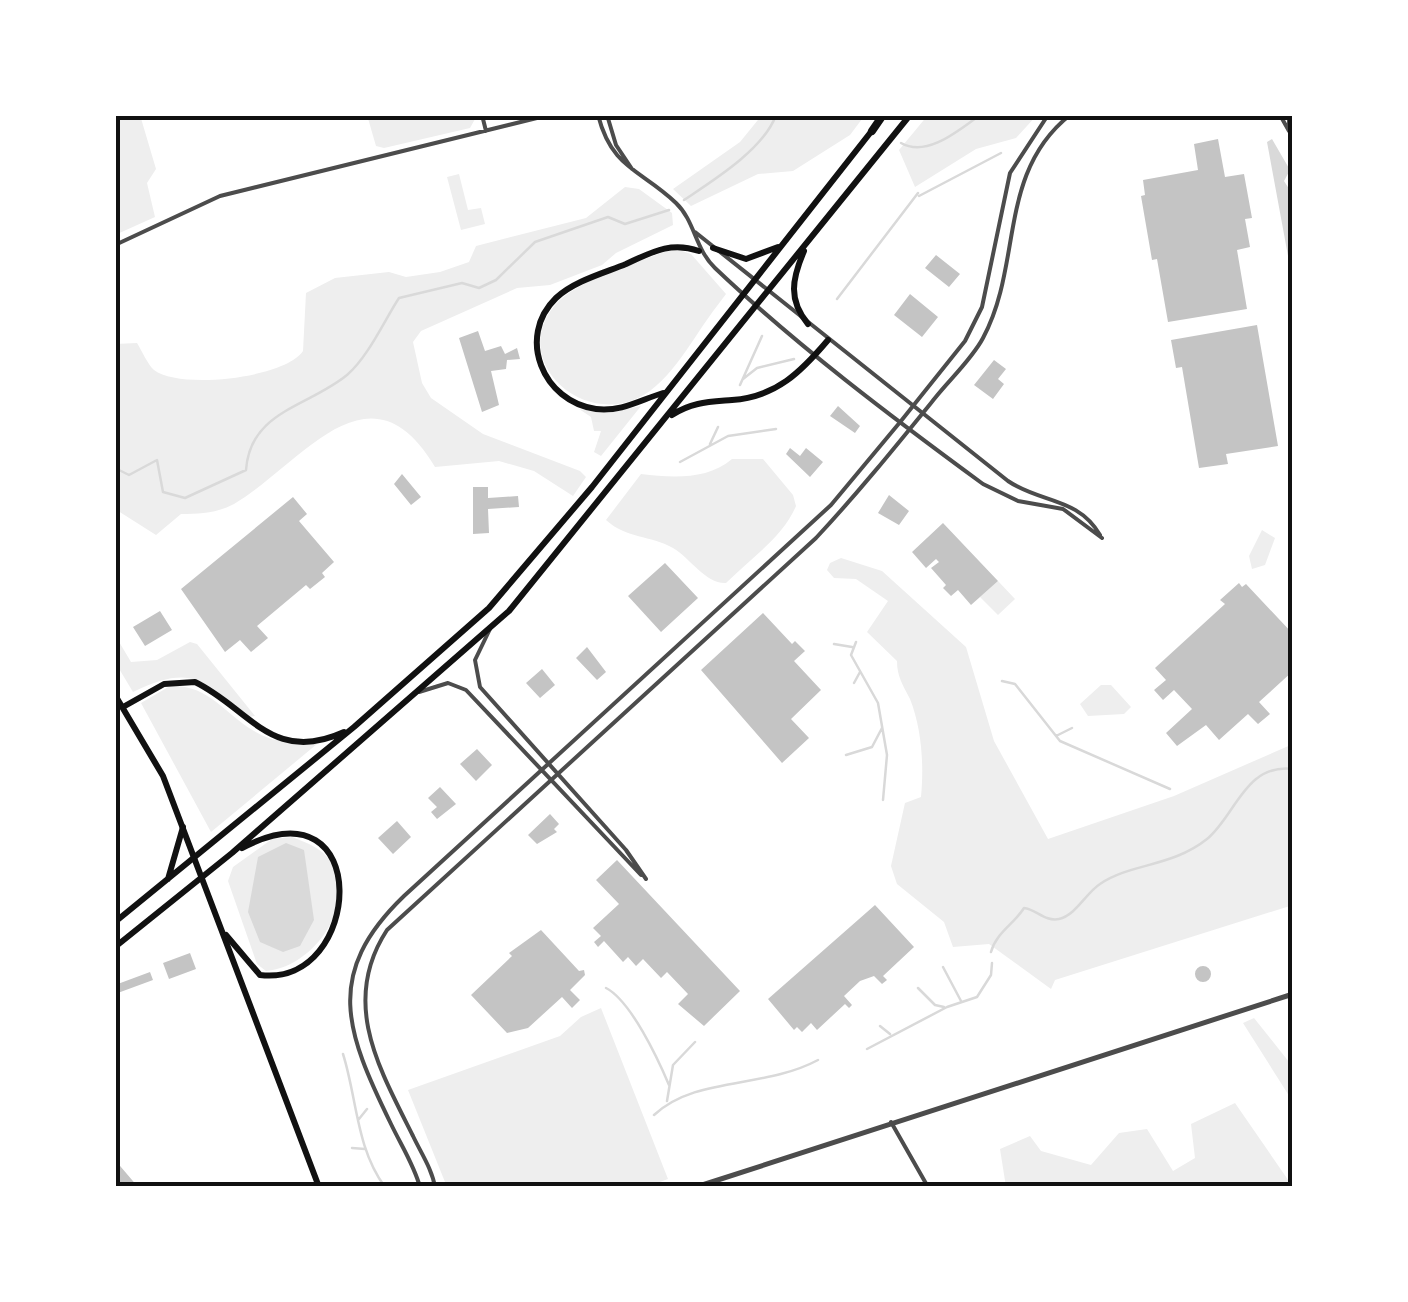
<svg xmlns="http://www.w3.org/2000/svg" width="1408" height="1302" viewBox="0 0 1408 1302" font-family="'Exo 2',sans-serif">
<rect width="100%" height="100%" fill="#fff"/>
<path fill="#eee" d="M115,115H140L156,169L147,183L155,217L115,235Z
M367,115H474L475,119L470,128L384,148L376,146Z
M762,115H865L850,135L793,171L758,174L691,206L673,189L740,142Z
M928,115H1037L1016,138L976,149L915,187L899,150Z
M459,174L468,210L481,208L485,224L461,230L447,177Z
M625,187L639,189L672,213L673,225L616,253L602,265L550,285L517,288L421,331L413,342L422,383L431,398L483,434L580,471L586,477L573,496L534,471L499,461L435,467C369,356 301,465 234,504C217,513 200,514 181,514L156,535L115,509V344L137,343C142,351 148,365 154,370C180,390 285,378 303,351L306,293L335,278L389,272L406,277L440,272L469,262L476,246L586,218Z
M673,248L691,254L726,294L717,306C695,334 671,383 638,398C579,426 508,358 556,304C578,279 642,262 673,248Z
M641,406L601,456L594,452L601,431H594L591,417L579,409L608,413Z
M732,459H763L793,495L796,506C783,537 750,559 726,583C706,584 690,558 673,548C650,535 627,539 606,520L641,474C673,478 707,480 732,459Z
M1262,530L1275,538L1265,565L1252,569L1249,556Z
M841,558L882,571L966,647L994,741L1048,839L1174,796L1293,744V905L1055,980L1051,989L989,944L953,947L944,922L897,884L891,866L905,803L921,797C924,766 922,729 910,699C903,685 897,677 897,661L867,632L888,601L856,579L834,578L827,570L830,563Z
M998,581L1015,599L998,615L980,597Z
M115,635L131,662L157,660L190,642L197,644L255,716L248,717C203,679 191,664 133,692L115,662Z
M1101,685H1111L1131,707L1124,714L1088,716L1080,704Z
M170,686C208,684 224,713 254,731C273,743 295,743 317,744L211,832L141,703Z
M292,837C307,843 322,848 331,862C358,906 312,968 266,971L257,964L228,881L233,867L272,839Z
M601,1008L668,1179L646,1187H447L408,1090L560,1036L581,1017Z
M1254,1018L1293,1067V1102L1243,1023Z
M1235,1103L1293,1187H1006L1000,1149L1030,1136L1041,1151L1091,1165L1119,1133L1147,1129L1173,1171L1195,1158L1191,1124Z"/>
<path fill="#d9d9d9" d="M1272,139L1290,170L1284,181L1293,195V283L1267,142Z
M286,843L304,850L314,920L300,946L283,952L260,942L248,912L258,857Z"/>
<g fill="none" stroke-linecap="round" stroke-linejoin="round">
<path stroke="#d9d9d9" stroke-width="2.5" d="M865,115L867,117
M901,143C927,158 959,130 980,115
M919,196L1001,153
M684,200C714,180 764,149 776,115
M837,299L918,193
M743,379L757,368L794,359
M740,385L762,336
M710,444L718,427
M680,462L728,436L776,429
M115,468L129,475L157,460L163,492L185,498L246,470C250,411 308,407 347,375C368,357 384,321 399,298L462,283L479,288L496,280L535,242L608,217L625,224L669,210
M856,642L851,655L878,703L887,755L883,800
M834,644L852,647
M1002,681L1015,684L1060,741L1170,789
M854,683L860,672
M1056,736L1072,728
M846,755L872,747L882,728
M991,952C996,933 1014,924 1024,908C1036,909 1045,922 1059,919C1076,915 1086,893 1100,884C1131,863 1172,867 1207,839C1236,815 1245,763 1293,769
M943,967L961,1001
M606,988C631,1001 658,1059 669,1085
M918,988L935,1005L944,1007
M880,1026L890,1034
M867,1049L947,1007L977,997L991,975L992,963
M343,1054C357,1098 356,1148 385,1187
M667,1101L673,1065L695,1042
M654,1115C696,1076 764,1089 818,1060
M359,1119L367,1109
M352,1148L365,1149"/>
</g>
<path fill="#c4c4c4" d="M1218,139L1225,177L1244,174L1252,218L1245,219L1250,247L1237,250L1247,309L1168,322L1157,259L1152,260L1141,196L1145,195L1143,180L1198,170L1194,144Z
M936,255L960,274L949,287L925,268Z
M910,294L938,317L922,337L894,315Z
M1257,325L1278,446L1226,454L1228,464L1199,468L1182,367L1176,368L1171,340Z
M478,331L485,351L501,346L505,354L517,348L520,359L507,360L506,369L491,371L499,405L482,412L459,338Z
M994,360L1006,369L998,379L1004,384L993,399L974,385Z
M838,406L860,426L855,433L830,416Z
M790,448L800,456L806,448L823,462L810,477L786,454Z
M402,474L421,497L411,505L394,484Z
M473,487H488V498L518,496L519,507L488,509L489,533L473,534Z
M889,495L909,511L899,525L878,513Z
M293,497L307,514L299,521L334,562L322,573L325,577L310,589L306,585L257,626L268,638L251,652L240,640L225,652L181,589Z
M943,523L998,581L971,605L958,590L951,596L943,588L946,585L931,568L939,562L936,559L926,568L912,552Z
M665,563L698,598L661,632L628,596Z
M1239,583L1242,587L1246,584L1293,634V671L1259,702L1270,714L1258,724L1248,714L1219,740L1206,725L1177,746L1166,733L1192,709L1174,690L1163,700L1154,690L1166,680L1155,668L1225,604L1220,600Z
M160,611L172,630L145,646L133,627Z
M763,613L792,644L795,641L805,651L794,661L821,690L791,719L809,738L782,763L701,670Z
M587,647L606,672L597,680L576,658Z
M542,669L555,685L540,698L526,683Z
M477,749L492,765L476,781L460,764Z
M440,787L456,804L437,819L431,812L437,807L428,798Z
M550,814L559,824L554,829L557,832L537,844L528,835Z
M397,821L411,837L393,854L378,838Z
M617,860L740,991L704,1026L678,1004L688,994L667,972L661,978L643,959L636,966L628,957L623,962L604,941L598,947L594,942L601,936L593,928L619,904L596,880Z
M875,905L914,947L883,976L887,980L882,984L874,976L860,981L844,996L852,1005L849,1008L845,1004L817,1030L811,1023L802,1032L797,1027L794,1030L768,999Z
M541,930L579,971L584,970L585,975L570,990L580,1000L572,1008L562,997L528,1028L507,1033L471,995L512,956L509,953Z
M190,953L196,969L169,979L163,963Z
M1195 974a8 8 0 1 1 16 0a8 8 0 1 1-16 0Z
M150,972L153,980L115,994V985Z
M115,1160L138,1187H115Z"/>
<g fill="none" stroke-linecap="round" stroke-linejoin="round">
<path stroke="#4c4c4c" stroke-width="4" d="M482,115L486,131
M598,115C612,169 640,169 676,203C695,221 695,249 715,268C796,345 893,418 983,484L1018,501L1063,509L1102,538
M607,115L616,145L632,169
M1280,115L1289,131
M1289,115V131
M695,232L1008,481C1040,503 1078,497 1100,535
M115,245L220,196L549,115
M490,629L475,660L480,687L626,850L646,879
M419,692L448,683L466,690L641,875
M891,1122L928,1187
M420,1187C414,1165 401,1145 391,1124C346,1032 323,974 404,896L831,505L901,421L965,341L982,307L1010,173L1048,115
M435,1187C432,1169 421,1153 413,1136C379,1068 340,1002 387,930L816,538C858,493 896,446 935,398C950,379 972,359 983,338C1023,264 997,173 1070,115"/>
<path stroke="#4c4c4c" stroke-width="5" d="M696,1187L1293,994"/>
<path stroke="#111" stroke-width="6" d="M115,695L163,776L319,1187"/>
<path stroke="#111" stroke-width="6" d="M713,248L746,259L778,247
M804,251C792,279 788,300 808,324
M663,393C640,400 622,412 596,409C543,402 516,337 556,298C574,281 604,273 626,264C652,252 671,241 699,251
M672,415C692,402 709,402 732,400C776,397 801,372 828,340
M123,707L164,684L195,682C249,708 272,765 344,732
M168,879L183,827
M115,922L354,727L489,608L592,487L874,128
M226,935L260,975C363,988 375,778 242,848
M115,947L232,853L509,611L910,115"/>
<path stroke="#111" stroke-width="8" d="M872,131L883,115"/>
</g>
<rect width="1408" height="1302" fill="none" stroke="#ffffff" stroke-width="235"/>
<rect x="118" y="118" width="1172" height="1066" fill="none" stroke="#111" stroke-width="4"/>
</svg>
